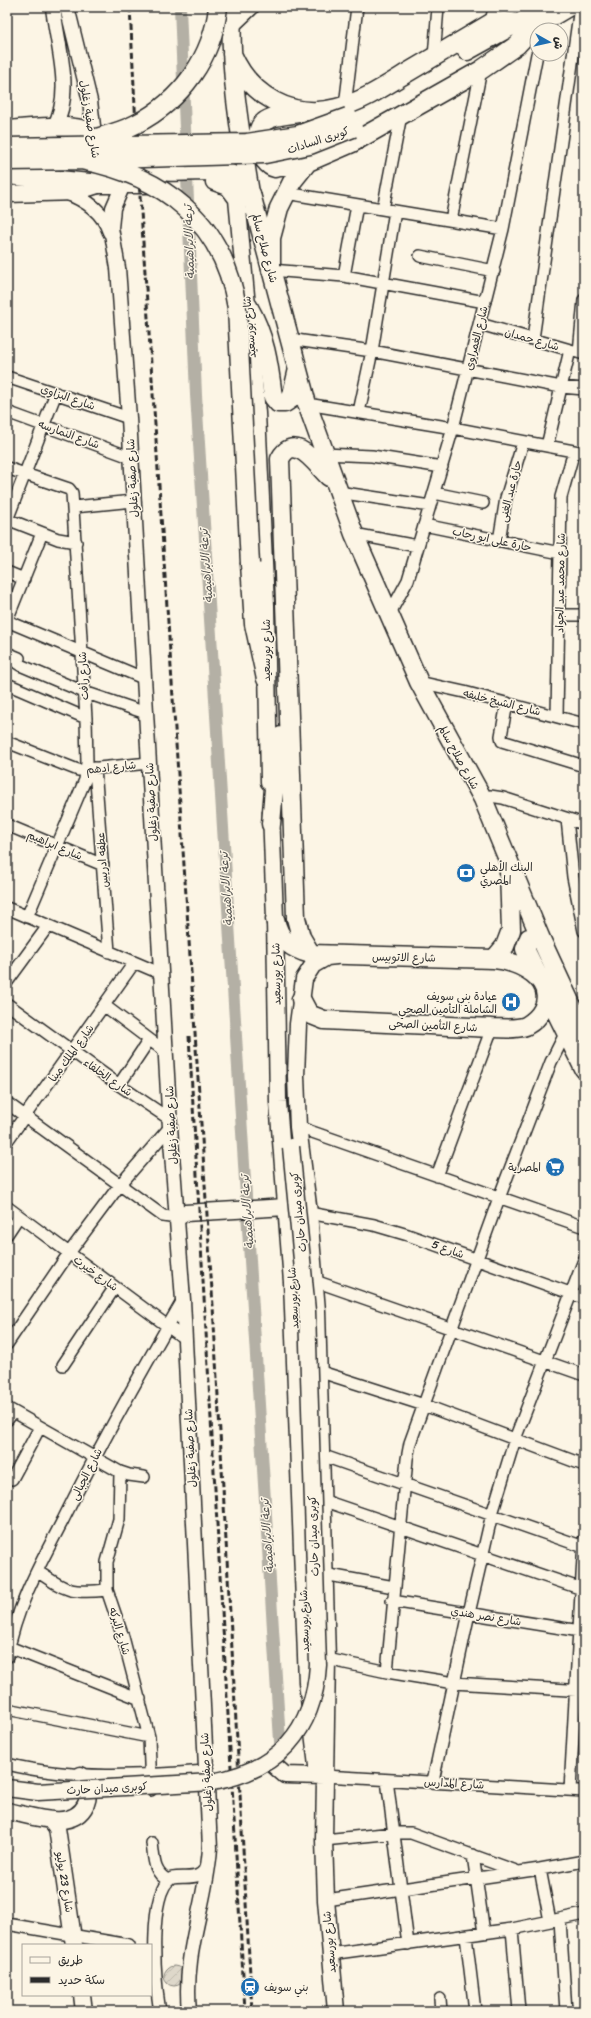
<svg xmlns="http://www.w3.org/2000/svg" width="591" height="2018" viewBox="0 0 591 2018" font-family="Sriracha,'Playpen Sans Arabic',sans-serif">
<defs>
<pattern id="garden-furrows" width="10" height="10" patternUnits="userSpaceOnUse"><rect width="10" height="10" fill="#ded8ca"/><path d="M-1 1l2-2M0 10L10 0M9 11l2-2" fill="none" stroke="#bfbaae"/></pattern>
</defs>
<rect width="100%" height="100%" fill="#fcf5e5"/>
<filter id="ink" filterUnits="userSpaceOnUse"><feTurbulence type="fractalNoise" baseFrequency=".025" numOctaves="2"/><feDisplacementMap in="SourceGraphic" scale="8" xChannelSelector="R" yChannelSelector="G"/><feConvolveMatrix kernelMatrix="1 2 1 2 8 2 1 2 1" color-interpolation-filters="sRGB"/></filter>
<g filter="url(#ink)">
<path fill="url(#garden-furrows)" stroke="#84827a" d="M164 1976a10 10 0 1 1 20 0a10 10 0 1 1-20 0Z"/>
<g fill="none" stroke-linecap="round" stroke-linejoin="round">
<path stroke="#b4b0a5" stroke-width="12" d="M180,7L196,395L281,1757"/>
<defs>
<path id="minor" d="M491,23L494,7
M434,57L438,7
M345,106L357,7
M286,193L503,229
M383,209L401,115
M451,220L481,70
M420,256L494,271
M271,270L344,276L485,302
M344,276L357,205
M480,324L584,354
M289,339L372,351L561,387L584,389
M533,339L580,7
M579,352L584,300
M7,377L129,418
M307,404L453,428L584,453
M7,412L130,457
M359,412L372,351L395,211
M547,446L570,350
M323,454L372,456L442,467
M7,468L69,489L72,493L86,718L87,763L85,780L27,917
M338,492L430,506
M434,493L483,503
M74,507L133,501
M7,519L58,539L76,542
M7,520L56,393
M424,525L560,553
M354,534L417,546
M499,541L506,498L523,442
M7,572L24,579
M389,615L408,580L453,428L503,229L537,54
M559,615H584
M7,620L42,533
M7,621L143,678
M7,653L19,658L17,663L20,665L84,692L146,713
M419,682L464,692L584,724
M7,684L86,718
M507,703L501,736L502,741L584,766
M557,716L561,497L574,451
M7,742L78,770L149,763
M95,768L109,952
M483,799L490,796L503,798L584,824
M567,819L573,877L584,931
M7,825L103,865
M7,908L162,974
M7,982L48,926
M7,1004L119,1085L171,1120
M105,1006L166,1052
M119,1085L149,1040
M7,1103L163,1216L177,1218
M298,1127L584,1227
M7,1141L134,963
M437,1176L492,1028
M7,1207L185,1339
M309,1213L374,1225L408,1235L584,1298
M7,1234L19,1216
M315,1281L584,1375
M7,1344L69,1253L119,1186L170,1127
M63,1365L115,1287
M318,1371L424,1405L584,1465
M7,1408L120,1472L129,1475L144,1477
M7,1420L13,1412
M321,1455L584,1547
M120,1472L119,1519L107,1562V1590L123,1637L149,1737L151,1790
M12,1479L40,1427
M322,1500L582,1589
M37,1571C66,1591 71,1594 107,1590
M324,1574L394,1587
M392,1601L580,1631
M9,1647L140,1699
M7,1657C16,1607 40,1564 63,1520C100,1445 141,1372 183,1300
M327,1659L387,1672L454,1683L584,1691
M387,1672L407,1459L410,1443L499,1198L551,1062L566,1032
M7,1709L149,1737
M7,1764C72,1780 140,1776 206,1771
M324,1776L584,1791
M387,1780L408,1944
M433,1781L469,1613L492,1514L515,1439L584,1260
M570,1790L584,1540
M324,1840L394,1833H411L516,1871
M152,1843C154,1857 153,1873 168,1880
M473,1855L484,1933
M540,1869L550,1921
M326,1900L540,1869L584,1861
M560,1920L566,2011
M7,1924L129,1945
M512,1929L519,2011
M466,1936L475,2011
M330,1954L512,1929L584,1914
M440,1999L441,2011
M160,2011C155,1985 147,1891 172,1878C187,1875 200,1883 208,1863"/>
<path id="tertiary" d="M53,7C57,46 74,92 54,127
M67,7L90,101L100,184
M231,27L252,7
M123,185L113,208L111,228L118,268L129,418L170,1127L183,1300L210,1848C206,1906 183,1950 189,2011
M65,192C85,199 103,211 110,232"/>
<path id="secondary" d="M517,23L545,7
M531,30L570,7
M214,182L228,187L237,199L257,413L266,605L269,782
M7,194L76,192L98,185
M271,811L275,919L278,1102L292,1282L307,1682L317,1766L324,1776
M336,956L327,957L313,965L304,979L298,1024L296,1076L298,1127L309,1213L317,1311L327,1659L324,1840L326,1900L336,2011
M177,1218L185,1213L286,1207
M269,1761L285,1775L324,1776
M7,1811C30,1815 73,1833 86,1804C90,1794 87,1784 81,1775
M51,1820L57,1828L74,1945
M82,1995L84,2011"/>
<path id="primary" d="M251,194L307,404L354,534L419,682L483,799L540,937L584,1032
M248,306C265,335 269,364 273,397L278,403H285L291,399L297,373
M271,824L276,765L281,736
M275,919C279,940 291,949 311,954L494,959C518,961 557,979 543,1009C539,1017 533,1022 526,1026C516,1030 503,1028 492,1028L324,1020L309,1014L301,999
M540,937L529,938L525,949L584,1069
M311,954L301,937L296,918L280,459C295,431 316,465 329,477
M494,959L505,946L511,930L509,872"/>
<path id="trunk" d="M232,7C229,70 240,132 250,193
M467,51L517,23
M232,54C250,96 292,120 337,108C361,102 384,87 405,74C434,57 462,40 491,23L504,21L517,23
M300,113C289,115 272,115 264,122C251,132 260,165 275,168L308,162
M7,130C40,128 76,120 105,139C117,147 125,161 138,166C163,176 194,170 221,171C235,174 243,181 251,194
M7,175L100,184H157
M271,270V238L279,208L292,182L308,162L352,143L481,70L517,45L531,30
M250,564L254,624L266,679"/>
</defs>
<use href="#minor" stroke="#2b2b2b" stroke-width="14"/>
<use href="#tertiary" stroke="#2b2b2b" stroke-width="17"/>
<use href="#secondary" stroke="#2b2b2b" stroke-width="19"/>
<use href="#primary" stroke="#2b2b2b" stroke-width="21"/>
<use href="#trunk" stroke="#2b2b2b" stroke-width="21"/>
<use href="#minor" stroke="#fcf5e5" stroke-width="11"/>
<use href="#tertiary" stroke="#fcf5e5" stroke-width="14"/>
<use href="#secondary" stroke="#fcf5e5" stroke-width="16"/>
<use href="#primary" stroke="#fcf5e5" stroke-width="18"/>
<use href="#trunk" stroke="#fcf5e5" stroke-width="18"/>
<path stroke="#2b2b2b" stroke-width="3" stroke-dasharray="6 3" stroke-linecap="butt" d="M130,7L138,166L213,1306L252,2011
M189,1036L245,2011"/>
<defs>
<path id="secondary-bridge" d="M7,1788L38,1792L212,1782C277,1771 314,1731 318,1665L307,1311L291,1147"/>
<path id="trunk-bridge" d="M93,139C107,135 123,131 136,124C181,101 213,57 218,7
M7,147L247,143L298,135L348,117
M81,160C164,176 224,222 237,308L250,564
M7,161L81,160L265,154L310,145L353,128"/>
</defs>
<use href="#secondary-bridge" stroke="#2b2b2b" stroke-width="19" stroke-linecap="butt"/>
<use href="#trunk-bridge" stroke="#2b2b2b" stroke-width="21" stroke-linecap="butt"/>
<use href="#secondary-bridge" stroke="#fcf5e5" stroke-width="16"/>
<use href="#trunk-bridge" stroke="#fcf5e5" stroke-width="18"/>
</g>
</g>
<defs>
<symbol id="bank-disc" viewBox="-11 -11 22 22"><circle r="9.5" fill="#1f6fb2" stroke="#fcf5e5"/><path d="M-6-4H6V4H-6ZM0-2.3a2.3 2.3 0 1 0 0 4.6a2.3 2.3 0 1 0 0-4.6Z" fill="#fff"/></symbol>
<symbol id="hospital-disc" viewBox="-11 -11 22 22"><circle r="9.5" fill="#1f6fb2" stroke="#fcf5e5"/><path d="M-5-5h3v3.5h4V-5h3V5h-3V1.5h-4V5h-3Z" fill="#fff"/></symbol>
<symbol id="supermarket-disc" viewBox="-11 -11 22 22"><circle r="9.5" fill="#1f6fb2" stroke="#fcf5e5"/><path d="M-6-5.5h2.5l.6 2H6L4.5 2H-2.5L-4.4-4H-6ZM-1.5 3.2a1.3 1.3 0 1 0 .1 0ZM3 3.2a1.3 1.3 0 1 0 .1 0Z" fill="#fff"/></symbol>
<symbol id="station-disc" viewBox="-11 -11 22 22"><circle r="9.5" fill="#1f6fb2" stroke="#fcf5e5"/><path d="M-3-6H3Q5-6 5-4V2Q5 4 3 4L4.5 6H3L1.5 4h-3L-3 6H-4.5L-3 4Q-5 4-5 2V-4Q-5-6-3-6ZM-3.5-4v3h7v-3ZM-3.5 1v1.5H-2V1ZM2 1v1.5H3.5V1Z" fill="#fff"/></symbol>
</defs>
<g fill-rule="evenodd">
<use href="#bank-disc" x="455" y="862" width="22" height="22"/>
<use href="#hospital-disc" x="500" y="991" width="22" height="22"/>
<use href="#supermarket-disc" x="544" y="1156" width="22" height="22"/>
<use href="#station-disc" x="239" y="1976" width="22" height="22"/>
</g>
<g text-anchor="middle" stroke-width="3" stroke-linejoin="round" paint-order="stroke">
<g font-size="11" fill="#2b2b2b" stroke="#fcf5e5">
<text transform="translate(90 119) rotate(81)" y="4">شارع صفية زغلول</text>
<text transform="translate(318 140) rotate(-18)" y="4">كوبرى السادات</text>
<text transform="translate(265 248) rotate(75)" y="4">شارع صلاح سالم</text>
<text transform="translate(249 327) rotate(-95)" y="4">شارع بورسعيد</text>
<text transform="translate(476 338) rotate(-76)" y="4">شارع الغمراوى</text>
<text transform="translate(532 339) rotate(16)" y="4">شارع حمدان</text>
<text transform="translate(68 397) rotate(19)" y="4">شارع البزاوى</text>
<text transform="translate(69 434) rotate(20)" y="4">شارع النمارسه</text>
<text transform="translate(132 478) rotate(-93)" y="4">شارع صفية زغلول</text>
<text transform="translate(510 491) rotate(-76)" y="4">حارة عبد الغنى</text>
<text transform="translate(492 539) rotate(12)" y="4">حارة على ابو رحاب</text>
<text transform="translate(560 583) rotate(-89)" y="4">شارع محمد عبد الجواد</text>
<text transform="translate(266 650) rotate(-90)" y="4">شارع بورسعيد</text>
<text transform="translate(83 676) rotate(-93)" y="4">شارع رأفت</text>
<text transform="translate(502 702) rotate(14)" y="4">شارع الشيخ خليفه</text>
<text transform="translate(459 757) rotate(61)" y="4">شارع صلاح سالم</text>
<text transform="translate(111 767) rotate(-6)" y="4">شارع ادهم</text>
<text transform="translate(151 802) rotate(-93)" y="4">شارع صفية زغلول</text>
<text transform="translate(55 845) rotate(23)" y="4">شارع ابراهيم</text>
<text transform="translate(102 860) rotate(-94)" y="4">عطفه ادريس</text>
<text transform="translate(404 957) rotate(1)" y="4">شارع الاتوبيس</text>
<text transform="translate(276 974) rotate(-91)" y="4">شارع بورسعيد</text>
<text transform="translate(433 1025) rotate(3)" y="4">شارع التأمين الصحى</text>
<text transform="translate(71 1053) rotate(-54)" y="4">شارع الملك مينا</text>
<text transform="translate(108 1077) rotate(35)" y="4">شارع الخلفاء</text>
<text transform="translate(171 1125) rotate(-93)" y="4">شارع صفية زغلول</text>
<text transform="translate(298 1212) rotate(-96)" y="4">كوبرى ميدان حارث</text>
<text transform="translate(448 1249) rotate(20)" y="4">شارع 5</text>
<text transform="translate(96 1273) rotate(36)" y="4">شارع خيرت</text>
<text transform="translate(293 1298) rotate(-93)" y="4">شارع بورسعيد</text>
<text transform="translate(190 1448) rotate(-93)" y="4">شارع صفية زغلول</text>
<text transform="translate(86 1474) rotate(-63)" y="4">شارع الجبالى</text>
<text transform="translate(313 1536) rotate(-92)" y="4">كوبرى ميدان حارث</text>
<text transform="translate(486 1616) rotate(9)" y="4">شارع نصر هندي</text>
<text transform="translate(304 1621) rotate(-92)" y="4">شارع بورسعيد</text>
<text transform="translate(120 1631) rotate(73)" y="4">شارع البركه</text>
<text transform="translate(206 1772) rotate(-93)" y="4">شارع صفية زغلول</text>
<text transform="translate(454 1783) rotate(3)" y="4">شارع المدارس</text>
<text transform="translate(107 1788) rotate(-3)" y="4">كوبرى ميدان حارث</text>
<text transform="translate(65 1882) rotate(81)" y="4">شارع 23 يوليو</text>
<text transform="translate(329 1942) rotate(-95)" y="4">شارع بورسعيد</text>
</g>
<g font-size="11" fill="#2b2b2b" stroke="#fcf5e5" text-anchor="start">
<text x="480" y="871">البنك الأهلي<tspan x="480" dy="13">المصري</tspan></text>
<text x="497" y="1000" text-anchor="end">عيادة بني سويف<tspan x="497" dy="13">الشاملة التأمين الصحي</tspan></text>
<text x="541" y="1171" text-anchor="end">المصرية</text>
<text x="264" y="1991">بني سويف</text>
</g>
<g font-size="12" font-style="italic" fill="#545350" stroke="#fcf5e5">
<text transform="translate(189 242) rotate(-92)" y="4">ترعة الابراهيمية</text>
<text transform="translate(206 566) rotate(-94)" y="4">ترعة الابراهيمية</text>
<text transform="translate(226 889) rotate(-94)" y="4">ترعة الابراهيمية</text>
<text transform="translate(247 1212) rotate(-94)" y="4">ترعة الابراهيمية</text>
<text transform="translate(267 1536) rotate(-94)" y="4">ترعة الابراهيمية</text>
</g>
</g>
<rect width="591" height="2018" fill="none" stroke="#fcf5e5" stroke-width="24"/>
<rect x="12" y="12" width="567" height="1994" fill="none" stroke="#2b2b2b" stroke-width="1.5" filter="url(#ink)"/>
<rect x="22" y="1944" width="130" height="52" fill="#fcf5e5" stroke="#a8a49b"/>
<rect x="30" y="1957" width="20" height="6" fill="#fcf5e5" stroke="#a8a49b"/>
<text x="58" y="1964" font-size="12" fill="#2b2b2b">طريق</text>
<rect x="30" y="1977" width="20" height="6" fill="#2b2b2b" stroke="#a8a49b"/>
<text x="58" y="1984" font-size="12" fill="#2b2b2b">سكة حديد</text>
<g transform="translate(549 42) rotate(98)"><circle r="19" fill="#fcf5e5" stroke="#a8a49b"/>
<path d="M0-3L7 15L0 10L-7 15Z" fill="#1f6fb2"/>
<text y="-6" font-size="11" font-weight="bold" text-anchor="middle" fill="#2b2b2b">ش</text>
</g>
</svg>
